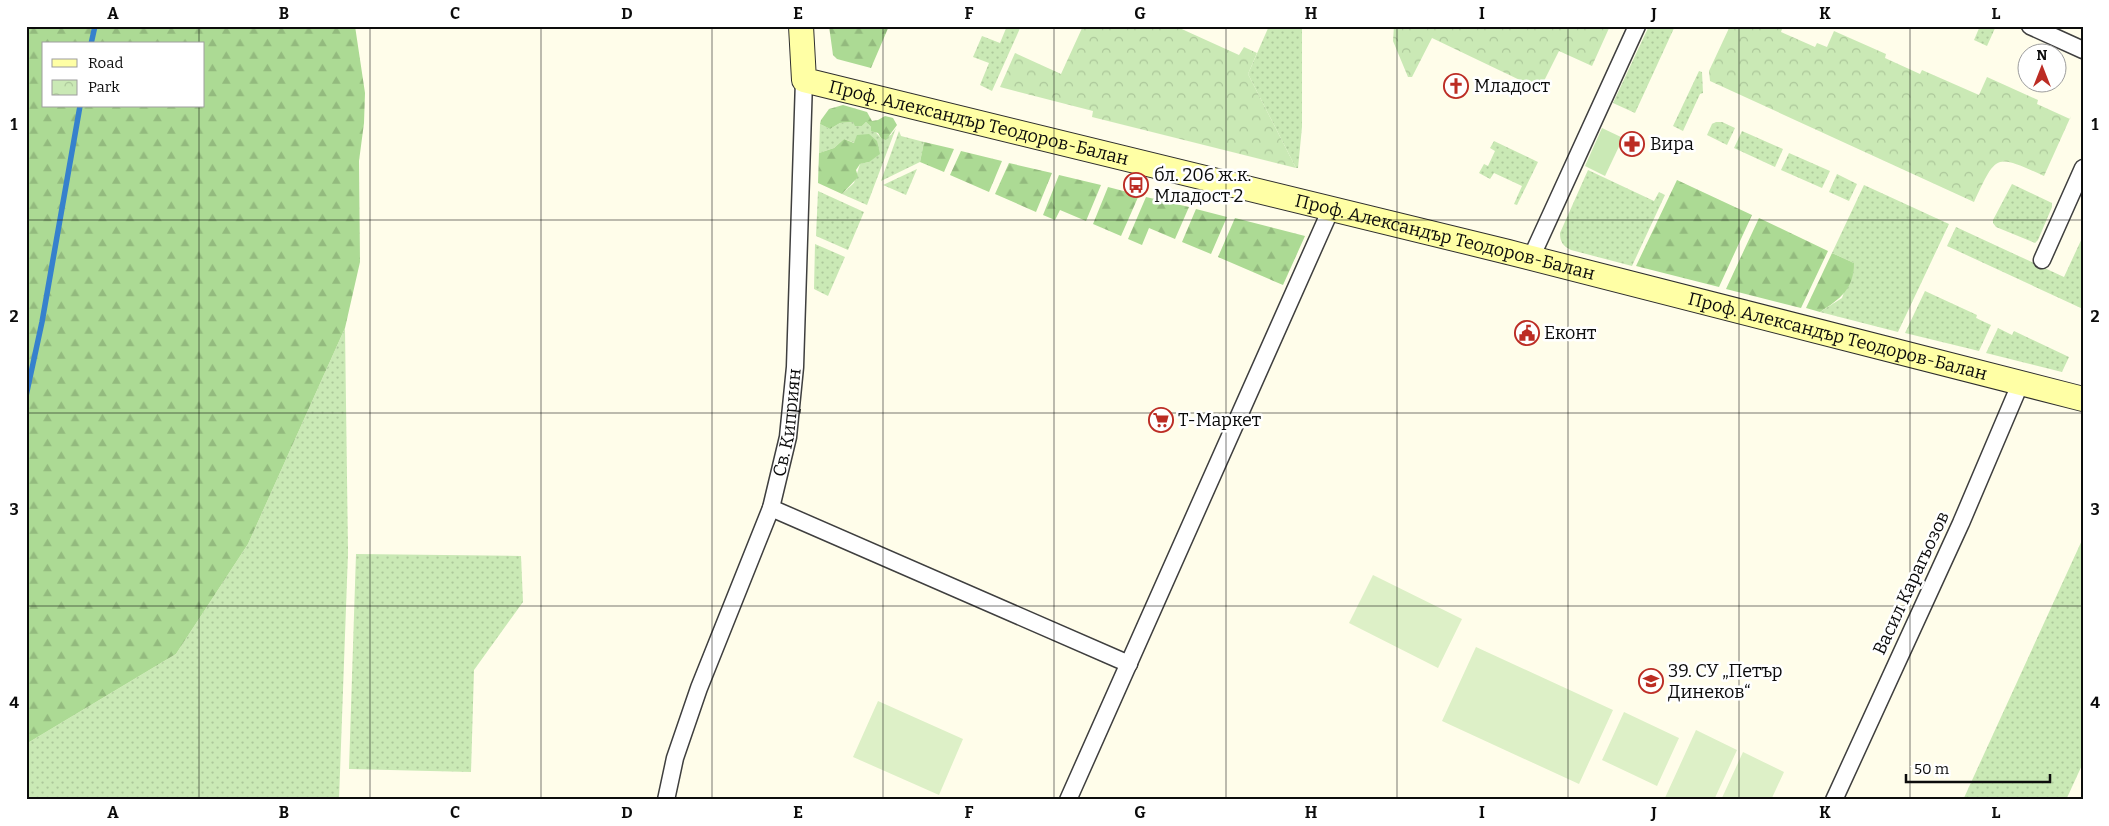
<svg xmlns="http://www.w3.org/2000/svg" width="2109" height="826" viewBox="0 0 2109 826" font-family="Bitter,serif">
<defs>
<pattern id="grass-dots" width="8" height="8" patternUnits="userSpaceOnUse" patternTransform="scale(1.25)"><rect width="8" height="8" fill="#cae9b5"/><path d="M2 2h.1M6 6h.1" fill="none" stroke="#acc79a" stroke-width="1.8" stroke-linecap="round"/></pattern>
<pattern id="forest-firs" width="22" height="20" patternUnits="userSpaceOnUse" patternTransform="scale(1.25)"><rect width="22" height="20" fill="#acda94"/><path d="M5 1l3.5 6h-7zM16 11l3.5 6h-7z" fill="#93ba7e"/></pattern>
<pattern id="park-crowns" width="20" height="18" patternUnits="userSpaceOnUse" patternTransform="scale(1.25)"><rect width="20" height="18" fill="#cae9b5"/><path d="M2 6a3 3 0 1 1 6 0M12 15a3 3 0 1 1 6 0" fill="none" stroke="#acc79a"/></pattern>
</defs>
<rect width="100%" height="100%" fill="#fffdea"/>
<path fill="url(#grass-dots)" d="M1007,26H1021L992,91L980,85L989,63L973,57L982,36L1000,43Z
M1269,26H1302V127L1298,168H1296L1248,74Z
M1649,26H1675L1635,113L1613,103Z
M1980,26H1996L1987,46L1974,40Z
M1699,71L1702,72L1703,93L1700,94L1683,131L1673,126Z
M853,122L862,126L866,122L881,138L891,135L896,128L867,205L842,194L854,183L860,164L869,162L855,143L844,139L834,148L819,153L820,124L830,129L840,123Z
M1716,122H1722L1735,128L1727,145L1707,135L1712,124Z
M899,131L901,136L924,142L920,162L881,181Z
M1742,131L1783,149L1775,167L1734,148Z
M1494,141L1538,162L1517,205L1514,204L1522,186L1494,173L1490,179L1479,173L1484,164L1488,166L1495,151L1490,148Z
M1789,153L1830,171L1822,188L1781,170Z
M917,169L906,195L883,185Z
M1588,170L1654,201L1659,192L1665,195L1632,266L1571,250C1563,246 1560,242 1560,233Z
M1837,174L1857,184L1849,201L1829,192Z
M2012,184L2052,203V207L2038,240L2035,243L1996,227L1993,223V220Z
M1864,185L1949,224L1898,332L1820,312L1842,298L1854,263L1832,253Z
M818,191L864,212L848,250L816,236Z
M1956,227L2064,277L2083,236V309L1947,246Z
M815,244L845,257L828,296L814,289Z
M1925,291L1977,315L1976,318L1991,325L1979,351L1905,333Z
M345,328L348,553L339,800H26V744L176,654L248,544Z
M1998,328L2012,335L2014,331L2069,357L2062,372L1986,353Z
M2083,538V763L2066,800H1963Z
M356,554L521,556L523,602L474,670L471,772L349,769Z"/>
<path fill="url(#forest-firs)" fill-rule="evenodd" d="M26,26H355L365,93L364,123L359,161L360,262L345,328L248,544L176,654L26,744ZM44,44H204V106H44Z
M829,26H889L871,68L837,59L833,55Z
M843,105L867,112L872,121L878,120L885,116L893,118L897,125L886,140L881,138L878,133L871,131V127L866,122L862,126H855L853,122L840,123L830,129L820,124L821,120L829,109Z
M869,134L877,141L880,154L869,162L860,164L856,170L858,177L842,194L818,183L819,153L834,148L844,139L854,143L857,135Z
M924,142L954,149L944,172L920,162Z
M961,151L1002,161L989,192L950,175Z
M1009,163L1052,173L1036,212L995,194Z
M1059,175L1101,185L1086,221L1060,210L1055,220L1043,215Z
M1677,180L1752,215L1719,287L1636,266Z
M1108,187L1139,195L1121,236L1093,224Z
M1146,197L1189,207L1175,239L1149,228L1142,245L1128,239Z
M1196,209L1227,217L1211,254L1182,242Z
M1235,218L1305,236L1283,285L1218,257Z
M1759,218L1828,251L1801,308L1726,289Z
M1832,253L1854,263C1854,289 1840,299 1820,312L1806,308Z"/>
<path fill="url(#park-crowns)" d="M1083,26H1175L1239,55L1244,47L1257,53L1248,74L1296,168L1092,117L1093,111L1000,87L1015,53L1061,74Z
M1394,26H1610L1592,66L1559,51L1544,81L1530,85L1432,38L1412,77H1408L1393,41Z
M1730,26H1777L1782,29L1781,32L1815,47L1817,43L1827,47L1834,31L1886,54L1885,58L1920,74L1922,70L1979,95L1987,77L2038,100L2037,104L2070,119L2071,116L2044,176C1995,154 1997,153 1974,202L1710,81L1709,71Z"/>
<path fill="#cae9b5" d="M1602,128L1623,138L1605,176L1585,166Z"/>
<path fill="#ddf0c7" d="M1373,575L1462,619L1438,668L1349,623Z
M1476,647L1613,710L1579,784L1442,721Z
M878,701L963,739L939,795L853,757Z
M1624,712L1679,738L1657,786L1602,760Z
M1696,730L1737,750L1714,800H1664Z
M1743,752L1784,772L1771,800H1721Z"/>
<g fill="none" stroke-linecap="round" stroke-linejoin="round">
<path stroke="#3681cd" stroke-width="5.5" d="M91,44L95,26
M26,396L42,322L80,106"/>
<defs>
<g id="street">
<path d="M2030,26L2083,50"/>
<path d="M1531,258L1637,26"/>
<path d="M2042,260L2083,168"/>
<path d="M771,508L1129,664"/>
<path id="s1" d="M666,800L675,758L699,688L771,508L788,437L795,367L804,80"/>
<path d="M1068,800L1331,209"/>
<path d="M1834,800L1961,523L2021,382"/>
</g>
<g id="secondary">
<path id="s2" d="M801,26L804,80L1508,252L2083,399"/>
</g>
</defs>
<use href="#street" stroke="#3f3f3f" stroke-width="19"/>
<use href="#secondary" stroke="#2e2e2e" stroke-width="26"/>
<use href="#street" stroke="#fff" stroke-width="16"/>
<use href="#secondary" stroke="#ffffa5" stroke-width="24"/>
</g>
<path fill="none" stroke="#0c0c0c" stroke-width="1" stroke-opacity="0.55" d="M199,26V44M370,26V800M541,26V800M712,26V800M883,26V800M1054,26V800M1226,26V800M1397,26V800M1568,26V800M1739,26V800M1910,26V800M199,106V800M26,220H2083M26,413H2083M26,606H2083"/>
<defs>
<symbol id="church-ring" viewBox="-11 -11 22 22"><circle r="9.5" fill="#fff" stroke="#bc2c24" stroke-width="1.5"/><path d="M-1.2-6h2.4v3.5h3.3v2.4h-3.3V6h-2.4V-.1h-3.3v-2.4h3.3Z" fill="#bc2c24"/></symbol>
<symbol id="pharmacy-ring" viewBox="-11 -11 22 22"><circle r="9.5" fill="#fff" stroke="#bc2c24" stroke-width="1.5"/><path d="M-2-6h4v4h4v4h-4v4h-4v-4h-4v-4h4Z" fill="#bc2c24"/></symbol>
<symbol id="bus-ring" viewBox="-11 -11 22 22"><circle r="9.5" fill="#fff" stroke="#bc2c24" stroke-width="1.5"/><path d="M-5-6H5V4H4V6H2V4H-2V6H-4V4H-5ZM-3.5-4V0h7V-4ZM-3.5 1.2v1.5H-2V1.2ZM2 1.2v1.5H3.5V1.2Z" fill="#bc2c24"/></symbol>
<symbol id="civic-ring" viewBox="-11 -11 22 22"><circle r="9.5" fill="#fff" stroke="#bc2c24" stroke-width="1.5"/><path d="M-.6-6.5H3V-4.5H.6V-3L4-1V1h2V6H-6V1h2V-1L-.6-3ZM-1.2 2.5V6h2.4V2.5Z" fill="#bc2c24"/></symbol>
<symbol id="supermarket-ring" viewBox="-11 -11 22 22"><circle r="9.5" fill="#fff" stroke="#bc2c24" stroke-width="1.5"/><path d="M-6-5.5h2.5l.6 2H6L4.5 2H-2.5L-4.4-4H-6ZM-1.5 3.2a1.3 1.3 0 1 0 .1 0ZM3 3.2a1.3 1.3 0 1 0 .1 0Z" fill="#bc2c24"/></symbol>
<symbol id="school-ring" viewBox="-11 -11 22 22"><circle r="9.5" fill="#fff" stroke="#bc2c24" stroke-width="1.5"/><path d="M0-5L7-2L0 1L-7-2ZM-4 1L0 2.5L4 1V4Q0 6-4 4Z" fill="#bc2c24"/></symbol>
</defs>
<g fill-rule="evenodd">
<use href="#church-ring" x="1442" y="72" width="28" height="28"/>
<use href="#pharmacy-ring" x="1618" y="130" width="28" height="28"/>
<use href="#bus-ring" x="1122" y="171" width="28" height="28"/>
<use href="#civic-ring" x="1513" y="319" width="28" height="28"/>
<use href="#supermarket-ring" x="1147" y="406" width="28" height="28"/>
<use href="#school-ring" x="1637" y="667" width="28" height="28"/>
</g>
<g text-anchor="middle" stroke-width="5" stroke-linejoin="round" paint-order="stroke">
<g font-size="18" fill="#0c0c0c" stroke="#fff" text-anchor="start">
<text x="1474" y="92">Младост</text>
<text x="1650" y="150">Вира</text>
<text x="1154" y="181">бл. 206 ж.к.<tspan x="1154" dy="21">Младост 2</tspan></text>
<text x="1544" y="339">Еконт</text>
<text x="1178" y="426">Т-Маркет</text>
<text x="1668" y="677">39. СУ „Петър<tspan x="1668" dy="21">Динеков“</tspan></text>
</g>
<g font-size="18" fill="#0c0c0c" stroke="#fff">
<text dy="6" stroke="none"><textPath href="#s2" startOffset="234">Проф. Александър Теодоров-Балан</textPath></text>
<text dy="6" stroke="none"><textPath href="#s2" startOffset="714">Проф. Александър Теодоров-Балан</textPath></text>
<text dy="6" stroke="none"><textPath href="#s2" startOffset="1119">Проф. Александър Теодоров-Балан</textPath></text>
<text dy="6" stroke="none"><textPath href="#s1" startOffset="398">Св. Киприян</textPath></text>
<text transform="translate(1911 583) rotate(-65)" y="6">Васил Карагьозов</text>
</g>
</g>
<rect width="2109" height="826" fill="none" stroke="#ffffff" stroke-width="55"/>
<rect x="42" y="42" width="162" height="65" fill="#ffffff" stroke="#9e9e9e"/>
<rect x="52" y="59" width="25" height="8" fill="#ffffa5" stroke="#9e9e9e"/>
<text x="88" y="68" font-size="15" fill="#0c0c0c">Road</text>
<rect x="52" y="80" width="25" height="15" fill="url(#park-crowns)" stroke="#9e9e9e"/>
<text x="88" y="92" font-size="15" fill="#0c0c0c">Park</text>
<g transform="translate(2042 68)"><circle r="24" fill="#ffffff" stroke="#9e9e9e"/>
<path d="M0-4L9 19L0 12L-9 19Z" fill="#bc2c24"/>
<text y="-8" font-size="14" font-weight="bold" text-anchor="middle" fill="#0c0c0c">N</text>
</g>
<path d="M1906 774v8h144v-8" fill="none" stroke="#0c0c0c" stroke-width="2.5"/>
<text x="1914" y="774" font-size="15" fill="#0c0c0c" stroke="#ffffff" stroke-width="4" paint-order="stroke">50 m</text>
<rect x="28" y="28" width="2054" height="770" fill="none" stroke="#0c0c0c" stroke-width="2"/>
<g font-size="16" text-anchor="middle" font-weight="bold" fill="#0c0c0c">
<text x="113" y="19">A</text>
<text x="284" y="19">B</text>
<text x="455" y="19">C</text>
<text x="627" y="19">D</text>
<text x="798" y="19">E</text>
<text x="969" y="19">F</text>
<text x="1140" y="19">G</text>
<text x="1311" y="19">H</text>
<text x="1482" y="19">I</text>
<text x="1654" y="19">J</text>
<text x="1825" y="19">K</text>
<text x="1996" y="19">L</text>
<text x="14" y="130">1</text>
<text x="2095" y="130">1</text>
<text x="14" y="322">2</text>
<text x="2095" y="322">2</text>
<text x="14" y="515">3</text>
<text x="2095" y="515">3</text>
<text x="14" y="708">4</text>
<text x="2095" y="708">4</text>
<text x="113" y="818">A</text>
<text x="284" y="818">B</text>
<text x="455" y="818">C</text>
<text x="627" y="818">D</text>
<text x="798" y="818">E</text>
<text x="969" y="818">F</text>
<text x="1140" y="818">G</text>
<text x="1311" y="818">H</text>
<text x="1482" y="818">I</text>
<text x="1654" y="818">J</text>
<text x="1825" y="818">K</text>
<text x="1996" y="818">L</text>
</g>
</svg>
